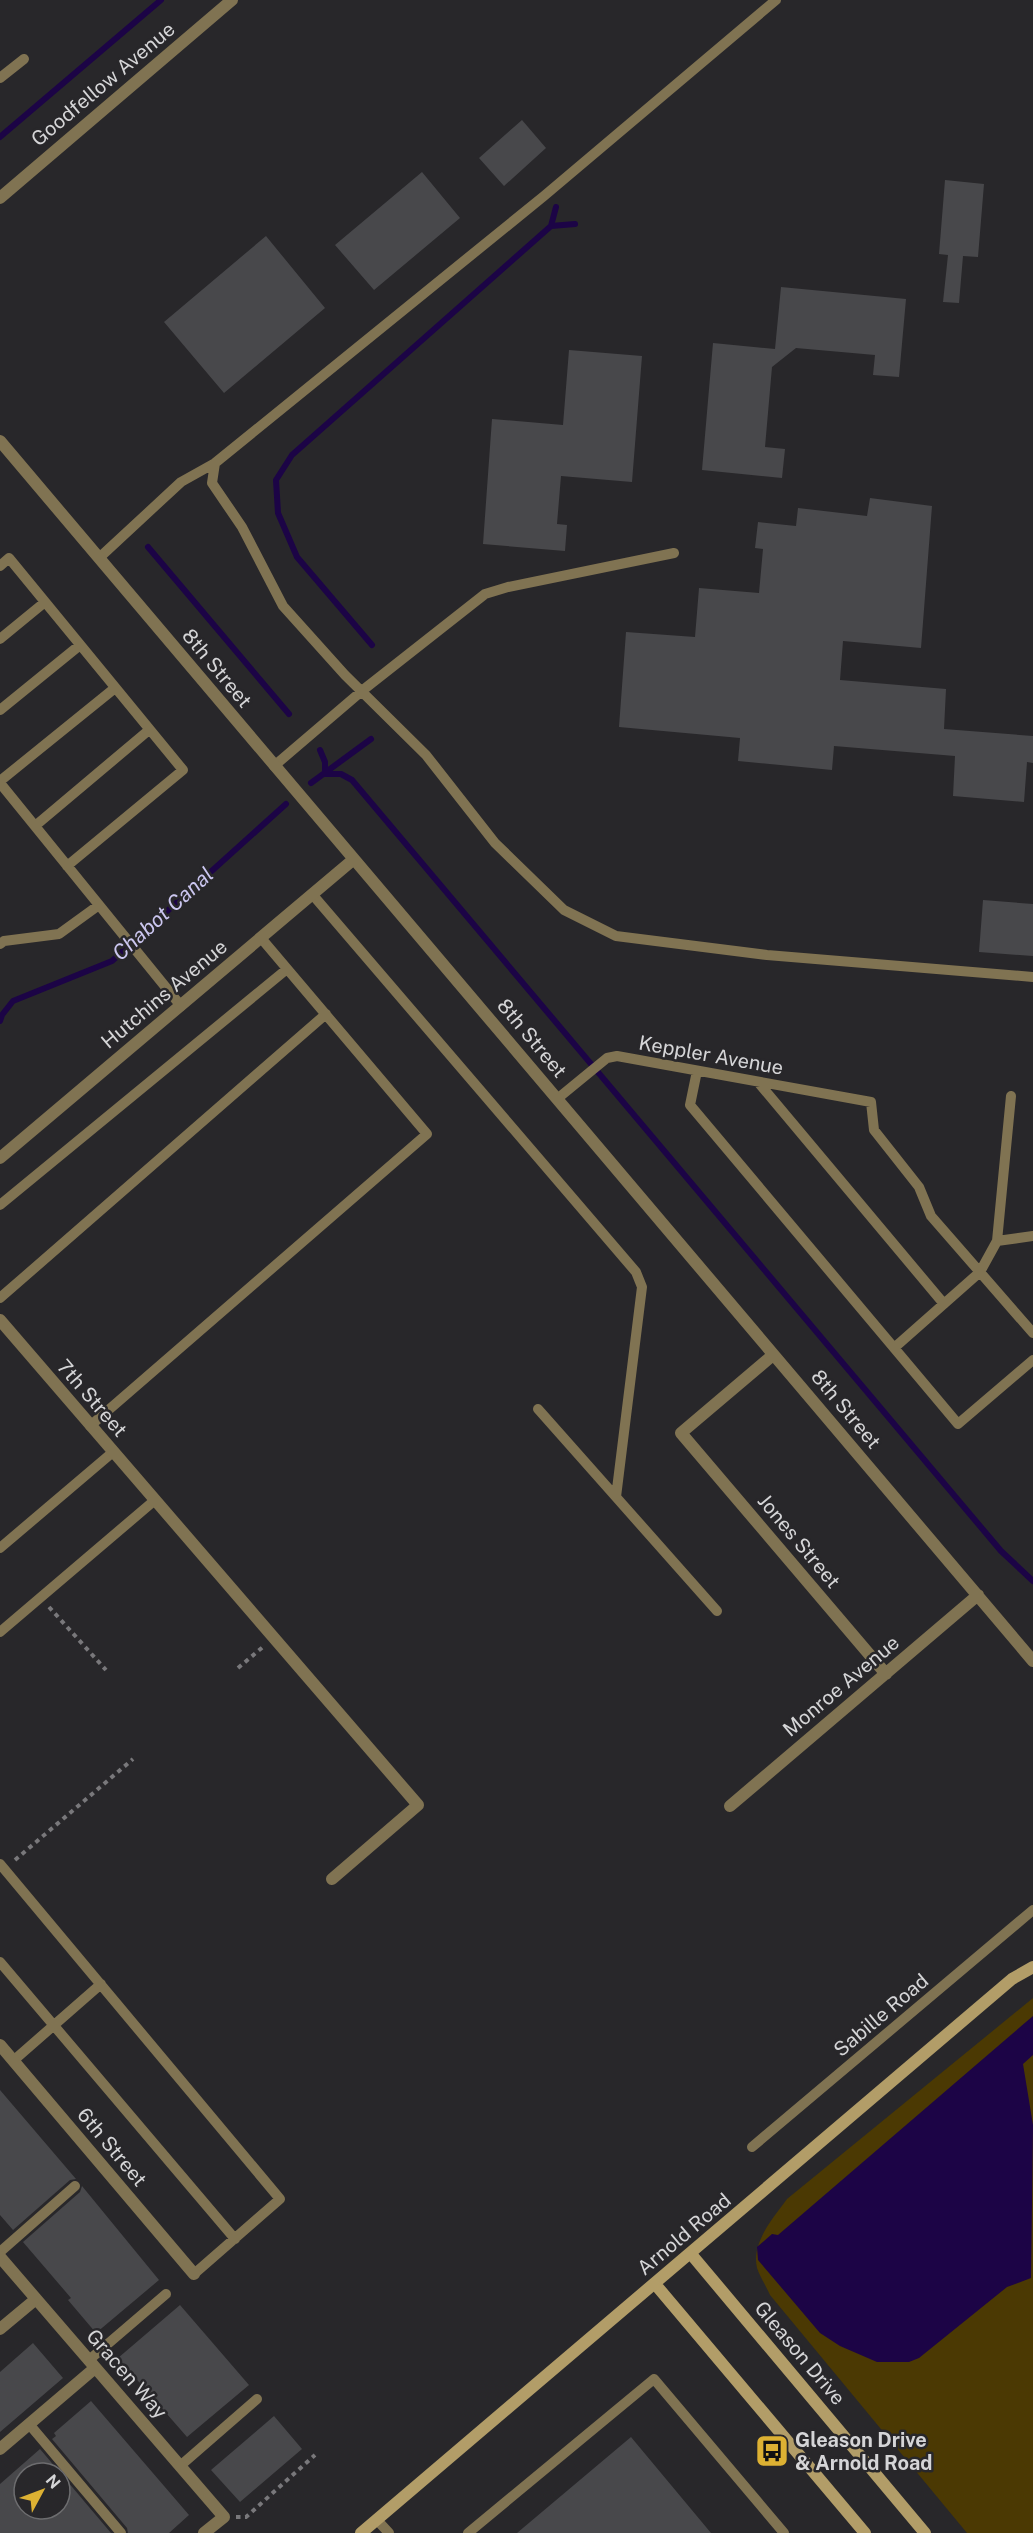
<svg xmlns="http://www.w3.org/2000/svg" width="1033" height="2533" viewBox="0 0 1033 2533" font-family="'Public Sans',sans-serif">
<rect width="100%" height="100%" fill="#28272a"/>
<path fill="#4b3903" d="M1033,1998V2533H967L770,2295C766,2286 760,2277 757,2268C751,2243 773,2218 787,2199Z"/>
<path fill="#1c0446" d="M1033,2016V2055L1023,2064L1033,2125L1031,2278L1007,2287L919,2358L909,2362H877L840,2346L820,2333L758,2260L757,2247L772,2234L778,2235Z"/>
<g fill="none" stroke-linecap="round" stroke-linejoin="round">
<path stroke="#1c0446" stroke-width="6" d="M0,137L161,0
M551,226L556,207
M148,547L289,714
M372,645L297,557L278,513L276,480L292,455L551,226L575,224
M320,750L325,762V774
M325,774H341L352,780L1001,1551L1033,1581
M311,783L371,739
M0,1021L2,1015L13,1001L112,961L286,804"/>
</g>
<path fill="#48484b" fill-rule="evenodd" d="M522,120L546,148L504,186L479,158Z
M422,172L460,218L374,290L335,245Z
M945,180L984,184L978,257L963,256L959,303L943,302L948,255L939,254Z
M266,236L325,308L224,393L164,322Z
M781,287L906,299L899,377L873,375L875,355L796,348L772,367L765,447L785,449L782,478L702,470L713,343L775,349Z
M569,350L642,356L632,482L561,476L557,524L567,525L565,551L483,544L492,419L563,425Z
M870,498L932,506L921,648L843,641L840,680L946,689L944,729L1033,736V763L1027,762L1024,802L953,796L955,756L834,746L832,770L738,761L740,738L619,727L626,632L695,637L699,588L759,593L763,549L755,548L758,522L796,526L798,508L867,516Z
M983,900L1033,904V956L979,952Z
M0,2090L76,2179L70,2180L13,2230L0,2215Z
M82,2186L159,2280L96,2333L68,2300L71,2298L23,2242L80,2192Z
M180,2305L249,2385L187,2437L118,2358Z
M33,2343L63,2378L0,2432V2372Z
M91,2401L189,2515L169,2533H128L127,2528L52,2439L56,2436L54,2433Z
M274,2416L302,2449L240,2502L211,2470Z
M631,2437L711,2533H517Z
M40,2449L111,2533H0V2484ZM24,2473H60V2509H24Z"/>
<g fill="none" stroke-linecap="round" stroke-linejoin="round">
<path stroke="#79787b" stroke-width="4" stroke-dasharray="4.5 4.5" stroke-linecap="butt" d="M49,1607L106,1670
M238,1668L264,1646
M15,1860L133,1759
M236,2517H246L315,2455"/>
<path stroke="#807352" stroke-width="10" d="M776,0L544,196L215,463L212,483L242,527L283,606L345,675L426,755L495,843L564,910L616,936L767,955L1033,977
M0,78L24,59
M99,558L181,482L215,463
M0,566L9,558L183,770L67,866
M0,639L45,602
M0,710L80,645
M274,766L363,690L485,594L508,587L674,553
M0,781L115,688
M0,783L181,1006
M35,826L149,730
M312,894L636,1272L642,1287L616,1497L717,1611
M0,944L4,941L59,934L99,905
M697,1071L690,1105L958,1424L1033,1360
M758,1082L944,1304
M557,1099L607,1058L617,1056L871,1102L874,1130L919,1187L931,1216L1033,1333
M0,1205L287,969
M997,1241L1033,1236
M0,1298L326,1014
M894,1348L980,1272L997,1241L1011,1096
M538,1409L616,1497
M90,1426L427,1134L261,938
M0,1548L113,1452
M0,1632L155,1500
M0,1864L280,2199L194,2274
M0,1962L235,2239
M13,2061L101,1984
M752,2147L1033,1910
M0,2252L75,2186
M89,2360L166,2294
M29,2424L121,2533
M180,2466L257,2399
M377,2520L389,2533
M468,2533L654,2379L784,2533"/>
<path stroke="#807352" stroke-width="12" d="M0,198L232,0
M0,441L1033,1661
M0,1158L354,859
M0,1320L418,1805L332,1879
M773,1355L681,1433L886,1674
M730,1806L978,1595
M0,2045L194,2274
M0,2257L224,2517L204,2533
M0,2329L36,2299
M0,2449L95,2368"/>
<path stroke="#b29d68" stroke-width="12" d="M691,2254L925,2533
M655,2284L865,2533
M361,2533L1012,1979L1033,1967"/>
</g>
<defs>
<symbol id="bus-square" viewBox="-11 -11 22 22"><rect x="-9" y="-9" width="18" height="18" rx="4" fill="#ddb133" stroke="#28272a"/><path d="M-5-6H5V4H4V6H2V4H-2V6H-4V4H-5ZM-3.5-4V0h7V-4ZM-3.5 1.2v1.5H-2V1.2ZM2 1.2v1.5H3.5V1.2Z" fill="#111"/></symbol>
</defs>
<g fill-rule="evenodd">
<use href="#bus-square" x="753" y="2432" width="38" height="38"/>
</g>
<g text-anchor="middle" stroke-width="5" stroke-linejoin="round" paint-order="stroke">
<g font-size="20" fill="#d5d5d7" stroke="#28272a">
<text transform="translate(103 84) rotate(-40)" y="7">Goodfellow Avenue</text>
<text transform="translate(217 668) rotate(50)" y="7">8th Street</text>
<text transform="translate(164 994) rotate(-40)" y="7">Hutchins Avenue</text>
<text transform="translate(532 1038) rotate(50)" y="7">8th Street</text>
<text transform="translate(711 1055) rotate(10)" y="7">Keppler Avenue</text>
<text transform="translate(92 1398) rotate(49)" y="7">7th Street</text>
<text transform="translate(846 1409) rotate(50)" y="7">8th Street</text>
<text transform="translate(799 1541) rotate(50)" y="7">Jones Street</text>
<text transform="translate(841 1686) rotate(-40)" y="7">Monroe Avenue</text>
<text transform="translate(881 2015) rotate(-40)" y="7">Sabille Road</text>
<text transform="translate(112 2147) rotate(50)" y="7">6th Street</text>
<text transform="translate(684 2234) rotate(-40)" y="7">Arnold Road</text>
<text transform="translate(800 2353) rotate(50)" y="7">Gleason Drive</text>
<text transform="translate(127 2374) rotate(49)" y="7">Gracen Way</text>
</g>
<g font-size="20" font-weight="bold" fill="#d5d5d7" stroke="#28272a" text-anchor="start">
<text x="795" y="2447">Gleason Drive<tspan x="795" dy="23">&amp; Arnold Road</tspan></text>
</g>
<g font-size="21" font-style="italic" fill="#cbc6ef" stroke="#28272a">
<text transform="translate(163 914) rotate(-42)" y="7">Chabot Canal</text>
</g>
</g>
<g transform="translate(42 2491) rotate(49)"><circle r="28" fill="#28272a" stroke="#6d6d6f" stroke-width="1.5"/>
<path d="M0-4.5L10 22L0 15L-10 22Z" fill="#ddb133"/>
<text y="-9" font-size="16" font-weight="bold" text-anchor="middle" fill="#d5d5d7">N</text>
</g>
</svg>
